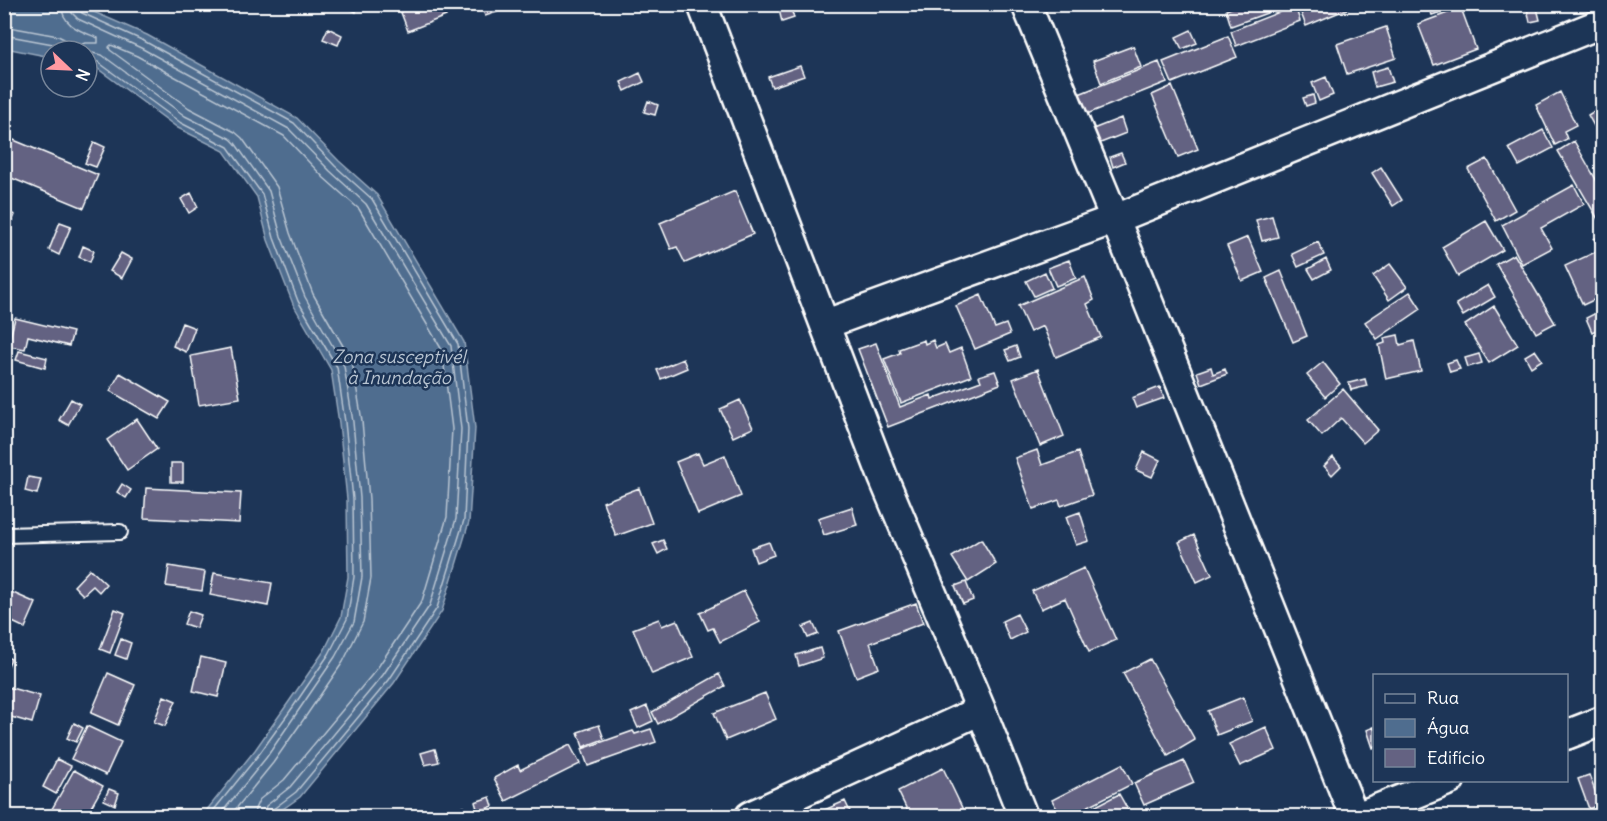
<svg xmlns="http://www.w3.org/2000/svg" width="1607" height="821" viewBox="0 0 1607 821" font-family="Delius,sans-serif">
<rect width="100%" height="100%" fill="#1d3557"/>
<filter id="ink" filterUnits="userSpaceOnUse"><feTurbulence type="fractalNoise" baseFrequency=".0167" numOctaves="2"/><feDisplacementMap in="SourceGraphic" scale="12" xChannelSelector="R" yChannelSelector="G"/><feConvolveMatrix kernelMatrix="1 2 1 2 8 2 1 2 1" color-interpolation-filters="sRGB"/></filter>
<g filter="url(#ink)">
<path fill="#4f6d8f" stroke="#95a7bc" stroke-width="1.5" d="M4,5H78L147,35L297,118L339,161L377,195L464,342L475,428L469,522L442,611L394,683L300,797L273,816H202L255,750L288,703L324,651L341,617L348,577L347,499L339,423L331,370L293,304L268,240L257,197L224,151L178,128L94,66L87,65V51H51V57L5,48Z"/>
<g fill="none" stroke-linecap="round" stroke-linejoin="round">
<path stroke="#b9c5d2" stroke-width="1.5" d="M70,4L72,13L78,19L141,48L289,129L330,171L366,204L451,346L461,429L456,519L430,605L383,675L290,787L266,806L263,816
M78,4V9L82,13L144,41L294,123L335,166L372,199L458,344L468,429L464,520L437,608L389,680L296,792L272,810L271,816
M4,26L58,36L64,39L72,48L85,43H98V38C81,31 62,26 61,4
M4,35L53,44L59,46L63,51
M87,52L102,55L185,116L231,139L235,143L269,191L281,236L305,297L344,366L353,422L360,498L362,577L354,622L335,657L266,758L219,816
M87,59L98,62L181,123L228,147L262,194L274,238L298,301L337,367L345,422L353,499L354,577L347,619L329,654L293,707L260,753L209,816
M230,816L273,763L306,716L343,662L363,622L371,578L369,499L362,421L353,367L350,358L313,294L290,233L277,187L242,138L235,132L189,108L110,50L109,47L111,45L137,56L284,136L324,178L359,209L442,350L452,429L447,517L422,601L376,670L284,780L259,800L255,809L254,816"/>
</g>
<path fill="#646282" stroke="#fff" stroke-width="1.5" d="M340,4H359L356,12Z
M415,4H441L446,16L408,31L400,10Z
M481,4H495L497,12L485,16Z
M1242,4H1264L1267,13L1231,26L1226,10Z
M1300,4H1359L1306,26L1298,5Z
M1428,4H1458V6L1432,15Z
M1526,4H1536L1540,20L1530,22Z
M790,6L794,18L782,22L779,10Z
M1295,6L1300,21L1236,46L1231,31Z
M1461,8L1476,49L1434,65L1418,24Z
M1386,27L1396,58L1347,74L1337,44Z
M328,28L342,35L338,45L323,39Z
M1191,30L1197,43L1182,49L1176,37Z
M1228,36L1237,57L1172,83L1163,62Z
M1133,46L1141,67L1101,83L1093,61Z
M1159,62L1167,82L1087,114L1079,94Z
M800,66L804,76L772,87L768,77Z
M1388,67L1393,82L1375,87L1371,72Z
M640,73L644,82L625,91L621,82Z
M1326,77L1333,95L1319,101L1312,83Z
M1172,86L1198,149L1178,157L1152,95Z
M1560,92L1576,125L1564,131L1567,139L1555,145L1536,105Z
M1313,95L1315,103L1306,106L1303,98Z
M648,101L658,105L655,115L644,112Z
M1602,106V121L1594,126L1588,115Z
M1121,118L1126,133L1098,144L1093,129Z
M1543,130L1553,148L1519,166L1509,148Z
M4,136L98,175L84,208L4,175Z
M1574,141L1602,190V219L1599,221L1558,151Z
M94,142L105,147L96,167L85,163Z
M1121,153L1125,162L1113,167L1110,157Z
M1487,159L1515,210L1496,221L1468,169Z
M1381,167L1402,200L1393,206L1372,173Z
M1574,185L1584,204L1541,228L1552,248L1522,264L1502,225Z
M735,191L753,234L685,263L677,247L671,249L660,223Z
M191,193L198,207L189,213L181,199Z
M4,211L15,215L4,241Z
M1272,216L1278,237L1262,241L1256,220Z
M1486,221L1503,250L1458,276L1442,247Z
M60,222L71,226L59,255L49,250Z
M1602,235V296L1583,305L1565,266L1600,250L1594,239Z
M1248,237L1263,272L1242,281L1227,246Z
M1318,242L1324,255L1298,267L1292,254Z
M83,246L94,251L90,262L79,257Z
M121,253L132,259L122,278L110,271Z
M1514,254L1555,323L1536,333L1496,264Z
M1326,259L1331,270L1314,279L1308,269Z
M1069,260L1076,278L1056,286L1048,268Z
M1390,264L1407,287L1389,300L1373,276Z
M1281,271L1307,336L1293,342L1266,278Z
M1045,272L1052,288L1034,296L1026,281Z
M1085,277L1094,300L1087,304L1101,337L1056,357L1043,326L1030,332L1018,306Z
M1488,285L1495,297L1463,316L1456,304Z
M1410,292L1421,309L1377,339L1365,322Z
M981,295L995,328L1006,324L1010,334L975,349L956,306Z
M1494,306L1518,345L1489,363L1465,325Z
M1602,310V327L1592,332L1586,318Z
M15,318L73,332L69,346L28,336L25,349L8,346Z
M182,323L195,328L186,352L173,346Z
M1398,335L1400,345L1414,341L1421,371L1386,379L1379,345L1385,343L1384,338Z
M924,340L925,344L933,340L936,348L945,344L949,353L961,348L971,376L901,403L884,359L900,353L899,349Z
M876,343L900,407L931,395L932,399L981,381L979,376L995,371L1000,384L888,427L858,349Z
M1016,346L1020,357L1010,361L1005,350Z
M231,348L240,398L199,405L191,356Z
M1535,350L1542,360L1531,367L1525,356Z
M19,351L47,358L45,368L16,360Z
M1479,354L1482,363L1468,367L1465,358Z
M683,359L687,368L661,379L657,370Z
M1456,360L1460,369L1450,372L1447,363Z
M1323,362L1340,384L1325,397L1307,375Z
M1211,367L1213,374L1225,369L1227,374L1201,384L1197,372Z
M1038,369L1064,436L1040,446L1013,379Z
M120,373L170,402L159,419L110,391Z
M1365,379L1367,386L1351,390L1349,383Z
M1160,387L1164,398L1136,408L1132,398Z
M1343,389L1378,430L1363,443L1341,418L1322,436L1308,420Z
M71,399L80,404L68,425L59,420Z
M740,400L753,428L733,437L720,409Z
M137,419L157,449L127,470L107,440Z
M1037,450L1042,465L1078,452L1092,495L1061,506L1059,500L1033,509L1015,458Z
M1144,452L1160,460L1152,477L1136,470Z
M698,453L703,464L725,455L741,496L698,514L676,462Z
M1333,457L1341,466L1332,475L1324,466Z
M171,463H183V482H171Z
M28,477L41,479L37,494L25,491Z
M122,484L131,490L126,498L117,492Z
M146,488L241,493L239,523L144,518Z
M639,488L652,523L616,536L603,502Z
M852,507L857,525L824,535L818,518Z
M1080,512L1089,541L1076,545L1066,517Z
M1194,535L1212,575L1197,582L1179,542Z
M981,539L996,564L968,582L952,557Z
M663,540L667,549L658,554L653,544Z
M769,542L774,555L756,562L751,548Z
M169,566L205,572L202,591L166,586Z
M1084,568L1116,640L1089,652L1065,598L1041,609L1032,591Z
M90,569L106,584L99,592L93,586L83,595L74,586Z
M214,573L272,583L268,606L210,595Z
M966,582L973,600L963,604L955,586Z
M4,589L36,603L25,628L4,618Z
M744,591L760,622L720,642L713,628L708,630L700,613Z
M916,603L923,623L870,643L879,668L856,677L839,631Z
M115,609L125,613L110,653L100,649Z
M189,611L201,615L196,628L184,624Z
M1017,614L1026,632L1010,640L1002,621Z
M659,619L662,626L677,620L693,657L652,674L633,629Z
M813,623L818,634L808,638L803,627Z
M121,639L131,643L126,659L115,655Z
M820,648L823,658L799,666L796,655Z
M4,656L11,659L4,674Z
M201,657L226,663L218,697L193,691Z
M1150,659L1195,740L1168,756L1123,673Z
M108,673L135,685L118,725L91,713Z
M719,674L725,686L658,724L652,712Z
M4,686L40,696L32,723L4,715Z
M765,693L776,719L726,740L714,713Z
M164,696L176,701L165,726L154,722Z
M1243,697L1252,721L1217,735L1208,711Z
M647,706L653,721L638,728L631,713Z
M74,723L83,728L76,742L67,738Z
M599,725L604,739L583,747L578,732Z
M87,726L121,742L106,775L71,759Z
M1266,727L1276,750L1240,766L1229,744Z
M1374,727V748H1373L1367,730Z
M651,729L656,742L588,766L582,749L633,731L635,734Z
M570,745L580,764L506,801L494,778L518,765L520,770Z
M435,749L439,762L425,765L421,753Z
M57,759L71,766L56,794L43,787Z
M1184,761L1194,783L1144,805L1134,783Z
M1122,764L1132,784L1069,816H1061L1052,800Z
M943,768L966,816H910L898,791Z
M74,770L103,786L86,816H48Z
M1589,775L1600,804L1589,809L1578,779Z
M109,789L119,793L115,805L104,800Z
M1119,794L1128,810L1119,814L1120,816H1077Z
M490,797L493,806L478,812L475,802Z
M845,801L852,816H813V815Z
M463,807L465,816H456L454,810Z
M594,808L598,816H576V815Z
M448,811L449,816H429Z"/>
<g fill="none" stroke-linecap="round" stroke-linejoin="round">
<defs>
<path id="lane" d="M4,535L120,532"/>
<path id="street" d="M702,4L883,477L981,710L1023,816
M1026,4L1115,219L1354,816
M826,324L1115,219L1602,23
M1566,735L1602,721
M750,816L981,710
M1359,816L1450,780"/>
</defs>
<use href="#lane" stroke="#fff" stroke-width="18"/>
<use href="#street" stroke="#fff" stroke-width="33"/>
<use href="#lane" stroke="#1d3557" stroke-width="14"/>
<use href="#street" stroke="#1d3557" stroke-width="28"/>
</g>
</g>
<g text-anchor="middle" stroke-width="5" stroke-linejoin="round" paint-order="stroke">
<g font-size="18" font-style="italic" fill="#b9c5d2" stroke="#1d3557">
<text x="399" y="363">Zona susceptivél<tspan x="399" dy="21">à Inundação</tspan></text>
</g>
</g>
<rect width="1607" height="821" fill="none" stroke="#1d3557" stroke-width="24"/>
<rect x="12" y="12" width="1583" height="797" fill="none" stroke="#fff" stroke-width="2" filter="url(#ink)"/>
<rect x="1373" y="674" width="195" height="108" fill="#1d3557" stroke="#77869a" stroke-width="1.5"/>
<rect x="1385" y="694" width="30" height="9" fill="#1d3557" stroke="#77869a" stroke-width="1.5"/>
<text x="1427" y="704" font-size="18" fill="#ffffff">Rua</text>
<rect x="1385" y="719" width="30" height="18" fill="#4f6d8f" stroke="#77869a" stroke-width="1.5"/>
<text x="1427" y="734" font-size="18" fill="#ffffff">Água</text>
<rect x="1385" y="749" width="30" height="18" fill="#646282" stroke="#77869a" stroke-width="1.5"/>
<text x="1427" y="764" font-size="18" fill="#ffffff">Edifício</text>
<g transform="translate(69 69) rotate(113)"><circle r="28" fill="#1d3557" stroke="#77869a" stroke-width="1.5"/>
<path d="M0-4.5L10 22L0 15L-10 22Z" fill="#ff9aa2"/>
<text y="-9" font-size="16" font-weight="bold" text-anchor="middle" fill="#ffffff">N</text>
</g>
</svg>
